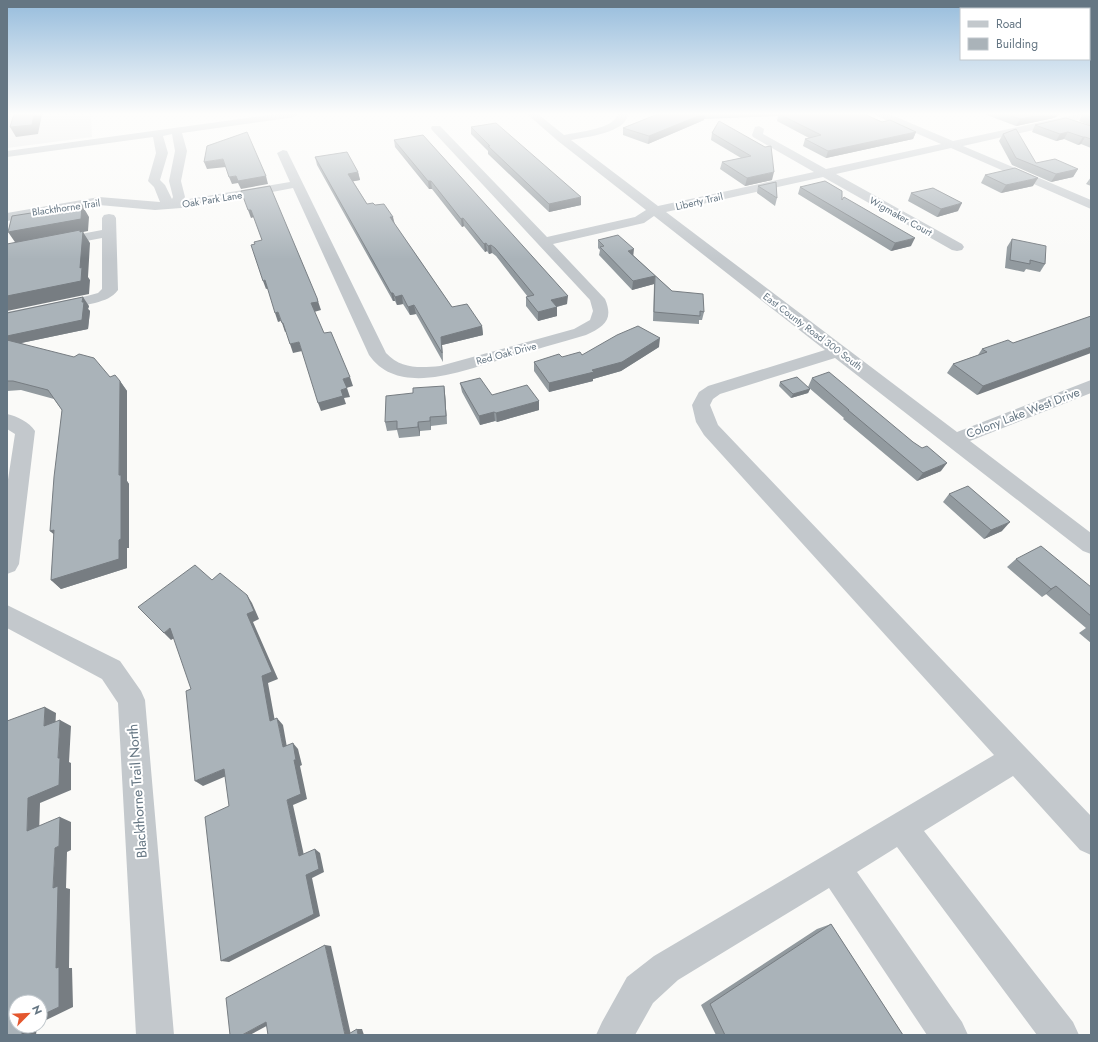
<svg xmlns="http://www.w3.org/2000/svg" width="1098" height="1042" viewBox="0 0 1098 1042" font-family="Jost,sans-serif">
<rect width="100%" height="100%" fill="#fafaf8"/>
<path fill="#e8e9e9" d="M7,114H91L92,137L7,148Z"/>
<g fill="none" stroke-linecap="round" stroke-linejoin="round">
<path fill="#c3c8cc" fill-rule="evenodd" d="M276,114H300L295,117L182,133L187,151L181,181L185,197L183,200L290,182L277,153L283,150L287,151L386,353C401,369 419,368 440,366L574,329L590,320L593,311L590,300L432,130L431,128L432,126H440L547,237L635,217L646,210L558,141L527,114H538L564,135C578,132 614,129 618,114H628C626,133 586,137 571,140L658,206L814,172L753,137L752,135L755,127L759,126L764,129L763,134L826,169L941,144L877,116L876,114H889L953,141L1078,114H1091V117L963,146L1091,200V209L951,148L836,174L962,244L964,247L962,250L957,251L952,250L823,177L666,212L957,432L1091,380V393L970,441L1091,533V554L1083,551L835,358L720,394L713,399L710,405L718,425L1091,816V855L1080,850L1013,776L924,831L1073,1022L1079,1035H1037L897,847L857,872L962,1022L968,1035H927L829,888L678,980L653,1003L635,1035H596L602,1022L627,977L654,956L994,755L704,435L696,422L692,405L699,392L708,386L825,350L654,216L644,223L553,244L605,299C614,320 604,327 586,335C558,343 531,351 503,359C464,370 399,398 369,355L293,188L194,207L155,210L99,205L7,221V213L99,197L160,202L154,187L148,181L156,153L153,137L7,157V151ZM172,134L175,151L169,181L173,197L172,199L165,185L160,180L168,153L163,136Z
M109,214L114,215L116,218L118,290C112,298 105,300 95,303L7,322V312L87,296L98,293L102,289V238L7,256V248L102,230V218L104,215Z
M7,414C17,416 29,422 35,431L19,564L15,571L7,574V486L15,434L7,429Z
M7,605L120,661L141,691L145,700L174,1035H136L118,703L102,679L7,628Z"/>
</g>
<path fill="#929a9f" d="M658,114H864L882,122L916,132L913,139L826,158L803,146L805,139L809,138L777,121L778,116L704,119V120L648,144L623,135V128Z
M984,114H1078H1060L1054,118L1016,126Z
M1083,114H1091V126L1079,121Z
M719,121L772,180L745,186L720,169L722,162L741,158L711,140L712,133Z
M1035,125L1091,126V148L1081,144L1078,145L1064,139L1056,141L1032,132Z
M471,127L581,205L549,212L488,154V151L471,134Z
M1003,134L1036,163L1078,169L1073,177L1051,182L1012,165L999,141Z
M394,140L567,304L557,307V316L538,321L526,306V297H528L496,256L492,253L489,254L487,251L485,252L464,226L462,227L432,189H429L395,147Z
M315,157L358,172L360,180L353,181L367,204L375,205L394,223L452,307L482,326L483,335L442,345L443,362L416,314L410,315L403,304L397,305L395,301H393L317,165Z
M985,175L1033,186L1001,193L981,183Z
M1091,177V186L1086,184Z
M758,186L777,198L775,206L757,193Z
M800,187L842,200L911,246L891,251L798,194Z
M911,193L958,211L937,217L908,201Z
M1012,239L1045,264L1040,272L1026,269L1024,272L1005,268L1007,247Z
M598,240L633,255L672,291L704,312L702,320H699V324L653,321L654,284L632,290L599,255L600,250L598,248Z
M89,306L88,309L90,311L88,329L21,343L120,381L127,391V481L129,484V548H127V568L61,589L51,580L54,534L50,531L62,410L54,399L21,390L7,391V313Z
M1091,316L977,395L947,373L953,364L978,355L982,349L1013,343Z
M659,347L621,371L593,379V381L549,392L534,371V362L562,357Z
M812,378L941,471L917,481L843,419L844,418L808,387Z
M780,382L810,389L808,393L791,398L779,386Z
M460,383L492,395L539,401V410L497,422L495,421L480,425L462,392Z
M444,386L445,394L447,424L431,426V430L420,431V436L399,438L397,430L387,431L385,422L413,393Z
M949,494L1002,531L984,539L943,502Z
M1016,559L1091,587V643L1079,633L1086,628L1046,594L1042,597L1007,567Z
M831,924L903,1035H716L701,1005L817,929Z"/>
<path fill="#777d82" d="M34,114H42L38,134L16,137L10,127Z
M703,114H705L704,120L648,144L649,136Z
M1045,114H1060L1054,118L1016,126L1020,119Z
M916,132L913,139L826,158L828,151Z
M1068,132L1064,139L1056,141L1060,134Z
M1083,137H1085L1081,144L1078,145Z
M223,159L226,167L207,169L204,162Z
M1078,169L1073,177L1051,182L1056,174Z
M358,172L360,180L350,182L348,174Z
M774,172L772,180L745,186L747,178Z
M236,176H266L268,184L241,189L238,183L232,184L229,177Z
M1038,178L1033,186L1001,193L1006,185Z
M428,181H431L432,189H429Z
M581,197V205L549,212V204Z
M962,203L958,211L937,217L941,209Z
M82,205L89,217L88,231L83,232L90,243L88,277L90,280L89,294L7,311V296L17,245L8,232Z
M248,210H251L254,217L251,218Z
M390,217H393L395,225Z
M463,218L464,226L462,227L461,219Z
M915,238L911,246L891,251L895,243Z
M486,243L487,251L485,252L484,244Z
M491,245L492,253L489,254L488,246Z
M634,249L633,258L628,251Z
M655,276L654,284L632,290L633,281Z
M265,280L269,288L266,289L263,281Z
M391,293H393L395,301H393Z
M402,295L403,304L397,305L395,297Z
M568,296L567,304L551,308V300Z
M83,297L89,306L88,309L90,311L88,329L7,346V336L82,302Z
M317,298L321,310L314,312L311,303Z
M414,305L416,314L410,315L408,307Z
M557,307V316L538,321V312Z
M278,312L281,321L278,322L275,313Z
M282,323H283L287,331L285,332Z
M482,326L483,335L442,345L443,362L442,353L441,337Z
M660,338L659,347L621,371L593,379V381L549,392V383L592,370Z
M299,342L302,351L293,353L290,344Z
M1091,347V353L977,395L983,386Z
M350,377L353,386L346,388L343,379Z
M120,381L127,391V481L129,484V548H127V568L61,589L51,580L119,540Z
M444,386L445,394L447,424L446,416Z
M347,388L350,397L344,398L346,404L321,411L318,403L341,390Z
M810,389L808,393L791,398L793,394Z
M539,401V410L497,422L496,413Z
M494,412L495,421L480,425L479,416Z
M430,417L431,426V430L430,421Z
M418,422L420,431V436L418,427Z
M947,463L941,471L917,481L923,473Z
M1010,522L1002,531L984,539L991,530Z
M54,530L59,539L50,531Z
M1056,586L1046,594L1042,597L1051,589Z
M247,595L252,603L259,619L253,622L278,679L268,683L276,727L270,721L247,614Z
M170,628L178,636L171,640L164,633Z
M45,707L56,713L55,732L44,726Z
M277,718L283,725L288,753L283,747Z
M60,720L71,726L69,762L71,763V790L40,803L39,835L27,831L28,798L58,758Z
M293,743L298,749L302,765L300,766L307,799L293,805L305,860L299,856L287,800L294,760Z
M224,769L231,774L203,786L195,781Z
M60,817L71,822V850L67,852L66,888L70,889L69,968H72L73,1007L40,1023V1016L56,968L53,888L55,848Z
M315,849L320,853L324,872L312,878L320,916L229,962L221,961L306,875Z
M325,945L331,946L351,1035H345Z
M266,1022H274L250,1035H242Z
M22,1026H37L36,1035H22Z
M357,1029H362L364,1035H358Z"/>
<path fill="#aab3b9" stroke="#777d82" d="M14,114H34L32,125L10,127Z
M658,114H703L649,136L623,128Z
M779,114H864L882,122L890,120L916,132L828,151L805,139L821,135Z
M1006,114H1045L1020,119Z
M1083,114H1091V117Z
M1066,118L1091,126V139L1085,137H1083L1068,132L1060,134L1035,125Z
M719,121L765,147L771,146L774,172L747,178L722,162L751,156L712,133Z
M496,123L581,197L549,204L488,146H490L471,127Z
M1016,129L1036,163L1055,159L1078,169L1056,174L1016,158L1003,134Z
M247,132L266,176L238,181L236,176L229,177L223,159L204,162L207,146Z
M423,135L568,296L551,300L557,307L538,312L526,297L534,295L495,248L491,245L488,246L486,243L484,244L463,218L461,219L431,181H428L394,140Z
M347,152L358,172L348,174L367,204L373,203L375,205L384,204L393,217H390L452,307L467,304L482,326L441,337L442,353L414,305L408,307L402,295L395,297L393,293H391L315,157Z
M1015,168L1038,178L1006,185L985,175Z
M825,181L842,191V200L844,197L915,238L895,243L800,187Z
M776,182L777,198L758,186Z
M270,186L317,298L318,302L311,303L324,333L331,332L350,377L343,379L347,388L341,390L343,396L318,403L299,342L290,344L283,323H282L278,312L275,313L265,280L263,281L251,245L255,244L254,242L262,240L251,210H248L241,191Z
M933,188L962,203L941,209L911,193Z
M82,205L81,219L8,232L12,216Z
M80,230V232L83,231L80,268L82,267L81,281L7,296V244Z
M618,235L634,249L628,251L672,291L703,294L704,312L700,311V316L654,312L655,276L633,281L600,247L604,246L598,240Z
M1012,239L1046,246L1045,264L1030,260V264L1010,260Z
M83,297L82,302H84L82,320L7,336V313Z
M1091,316V347L983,386L953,364L987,352L982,349L1008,340L1013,343Z
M638,326L660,338L622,362L592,370L594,372L549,383L534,362L559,354L562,357L580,352L582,355L617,335Z
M7,340L74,357L79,354L94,358L110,377L115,375L120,381L119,475H121V539L119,540V559L51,580L54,530L50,531L54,477L62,410L48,390L13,381H7Z
M829,372L913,442L922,448L927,446L947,463L923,473L848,410H849L812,378Z
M797,377L810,389L793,394L780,382Z
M480,378L492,395L527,385L539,401L496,413L494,412L479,416L460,383Z
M444,386L446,416L430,417V421L418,422V427L397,429V421L385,422L386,396L413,393V388Z
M968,486L1010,522L991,530L949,494Z
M1041,546L1091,587V616L1056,586L1051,589L1016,559Z
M195,565L212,580L220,573L247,595L254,611L247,614L272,672L262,676L270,721L277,718L283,747L293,743L296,760H294L301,794L287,800L299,856L315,849L319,869L306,875L314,914L221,961L205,817L229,806L224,769L195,781L186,691L191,689L170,628L164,633L138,607Z
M45,707L44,726L60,720L58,758H60L59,785L28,798L27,831L60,817L59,846L55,848L53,888L58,886L56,968L59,967V1007L40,1016V1002H16V1026H22V1035H7V721Z
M831,924L903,1035H725L710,1004Z
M325,945L345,1035H268L266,1022L242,1035H230L226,998Z
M357,1029L358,1035H347Z"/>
<linearGradient id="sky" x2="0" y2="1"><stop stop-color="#96bcdc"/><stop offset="0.44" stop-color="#fdfdfc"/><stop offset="1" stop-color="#fdfdfc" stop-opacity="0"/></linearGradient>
<rect width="1098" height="259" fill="url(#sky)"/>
<g text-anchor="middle" stroke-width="4" stroke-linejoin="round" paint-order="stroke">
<g font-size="10" fill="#657683" stroke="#fff">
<text transform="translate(212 199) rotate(-9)" y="4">Oak Park Lane</text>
<text transform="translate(699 201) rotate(-13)" y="4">Liberty Trail</text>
<text transform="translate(66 207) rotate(-8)" y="4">Blackthorne Trail</text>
<text transform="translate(901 216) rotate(29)" y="4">Wigmaker Court</text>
<text transform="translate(813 331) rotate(37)" y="4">East County Road 300 South</text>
<text transform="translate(506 353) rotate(-15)" y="4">Red Oak Drive</text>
</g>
<g font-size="12" fill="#657683" stroke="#fff">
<text transform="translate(1023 413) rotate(-21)" y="4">Colony Lake West Drive</text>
</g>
<g font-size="14" fill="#657683" stroke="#fff">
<text transform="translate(137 791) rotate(-94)" y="5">Blackthorne Trail North</text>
</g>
</g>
<rect width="1098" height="1042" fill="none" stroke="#657683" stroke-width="16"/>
<rect x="960" y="8" width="130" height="52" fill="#ffffff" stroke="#c1c8cd"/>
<rect x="968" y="21" width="20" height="6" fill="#c3c8cc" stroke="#c1c8cd"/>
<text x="996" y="28" font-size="12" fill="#657683">Road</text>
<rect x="968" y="38" width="20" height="12" fill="#aab3b9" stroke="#c1c8cd"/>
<text x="996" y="48" font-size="12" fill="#657683">Building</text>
<g transform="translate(28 1014) rotate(66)"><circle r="19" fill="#ffffff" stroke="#c1c8cd"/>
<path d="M0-3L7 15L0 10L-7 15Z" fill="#e4572e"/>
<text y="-6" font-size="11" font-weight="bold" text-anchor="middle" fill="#657683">N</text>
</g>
</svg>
